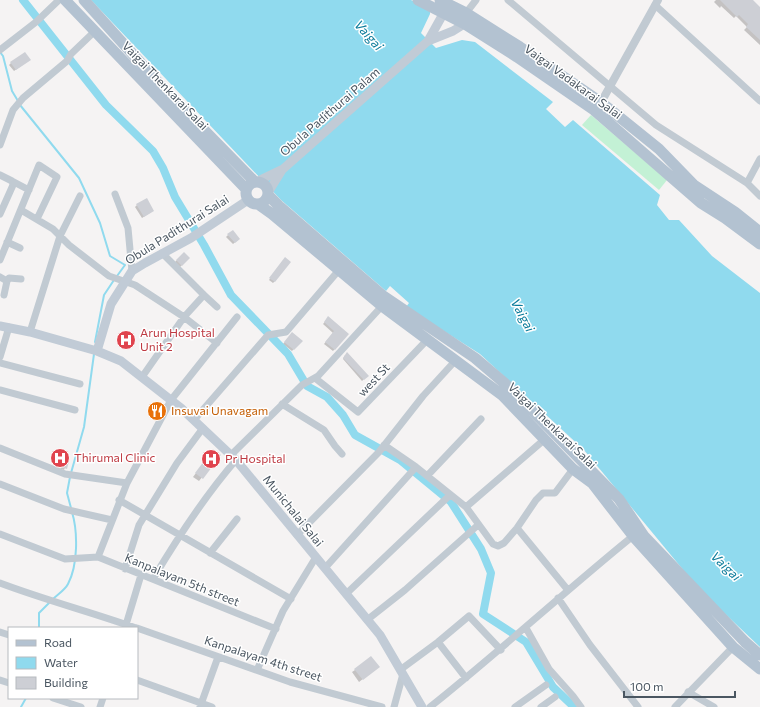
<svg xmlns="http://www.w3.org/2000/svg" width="760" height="707" viewBox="0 0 760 707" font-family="Commissioner,sans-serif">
<rect width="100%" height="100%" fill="#f5f3f3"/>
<path fill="#c3f1d5" d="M591,115L667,180L659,190L582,125Z"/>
<path fill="#90daee" d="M91,0H411L430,10V14L421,33L436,48L462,40L475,42L553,102L546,109L565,127L573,120L660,195L657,205L669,220H679L712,256L760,293V647L699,589L584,450L480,354L406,307L409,303L390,286L386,291L281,200Z"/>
<path fill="#0003" d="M716,0H752L760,9V45L744,30L747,27L736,16L734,18L721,6L720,8L714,2Z
M28,61L14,71L9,65L11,63Z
M137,205L151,212L142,218L135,207Z
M228,235L239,239L233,244L226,237Z
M184,253L189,258L180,267L175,262Z
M284,260L275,281L273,283L269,280Z
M328,318L348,334L333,351L324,344L333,333L323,324Z
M292,334L301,341L292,351L283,344Z
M345,355L367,376L362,381L343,359Z
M211,453L220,455L199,481L193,477Z
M58,455L69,458L64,470L54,466Z
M376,669L359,682L352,672L355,670Z"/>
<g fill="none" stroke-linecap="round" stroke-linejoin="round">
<path stroke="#90daee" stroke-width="2" d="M0,52L3,56L12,91L18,101
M20,105L79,178L100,223L110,256L125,265L117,276
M95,342L104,295L114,280
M71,473L84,427L94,354
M70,477L67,493L71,508
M52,600C57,595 65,590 68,584C78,565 78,532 72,512
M39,628V613L49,603
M21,707L26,698"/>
<path stroke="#90daee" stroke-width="8" d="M23,0L106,105L153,151L163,168L175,197L204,245L231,295L288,354L307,386L327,397L343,415L355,435L400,460L451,502L481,549L491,573L483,614L526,642L553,687L574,707"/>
</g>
<path fill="#cdcfd5" d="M720,0H753L760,7V40L746,27L748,24L739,15L737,17Z
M25,52L31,60L16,70L10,62Z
M147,198L154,211L144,217L136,204Z
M233,230L240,239L235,243L227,234Z
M184,252L190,258L182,266L176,260Z
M285,257L291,262L275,282L269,278Z
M328,316L349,334L335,350L325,342L334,331L324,322Z
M292,332L303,341L294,350L284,342Z
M347,352L369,376L364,380L343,358Z
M213,449L221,455L203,479L195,473Z
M58,454L70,457L67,469L55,465Z
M371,656L380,667L363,680L354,669Z"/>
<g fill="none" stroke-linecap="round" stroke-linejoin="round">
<path stroke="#c1cad2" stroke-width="7" d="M508,0L656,125L747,183L760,196
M655,5L760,101
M466,13L476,0
M0,50L36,22L59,0
M0,145L13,110L23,98L67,61L71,54L94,32
M0,175L12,181L13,185L0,214
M12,181L29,190
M747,183L760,159
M115,194L128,228L132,271
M21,210L53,229L69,245L109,276L135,285L184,317L217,343
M7,242L20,248
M162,253L204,295
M0,260L39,165L57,177L37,219
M0,277L7,281L4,295
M7,281L9,278L21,279
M30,332L60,236L80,196
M0,357L9,327
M0,363L80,384
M142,377L184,317L204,295L217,307
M315,378L358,412L427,340
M0,390L75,410
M282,404L324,430L335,446L342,454
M194,420L268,335L286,332L339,270
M384,445L416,467L466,507L545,439
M0,448L65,474L127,483
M231,455L302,385L318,376L382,306
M427,476L481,419
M0,484L64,509L112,520
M119,500L291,599
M466,507L493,544L498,546L504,543L517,528L536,500L543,493H555L573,469
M517,528L567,589
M0,534L65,559L98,557L276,629
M297,535L379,452L423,396L455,361
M210,553L237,519
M98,557L127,483L171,400L237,317
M325,568L416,467
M125,569L139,525L177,463L203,428
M153,579C178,537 204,497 236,460
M0,583C45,600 91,612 136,628
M346,594L450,495
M558,598L590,645L638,707
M367,620L405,590L478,525
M125,628L141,575
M137,628L290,682L382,707
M526,628L549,669L573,696L581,707
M0,632L9,635
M438,642L466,678
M257,670L283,611L316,557
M400,670L438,642L469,616L501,650
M0,680L9,683
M137,680L212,707
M688,692L714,707
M53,698L81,707
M100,707L103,698
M200,707L218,657
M394,707L403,674
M430,707C499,652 564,592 633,536
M515,707L546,685
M541,707L555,697
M675,707L733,647"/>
<path stroke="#c1cad2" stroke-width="8" d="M599,106L658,0"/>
<path stroke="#c1cbd6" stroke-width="9" d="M428,41L447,7
M258,181L283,169L428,41L453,31L469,21
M269,191L282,170
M0,326L30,332L97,351L121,361L181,408L236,460L380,635L422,707
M97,351L111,304L132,271L145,263L191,238L248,200"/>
<path stroke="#b3c2d1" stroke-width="11" d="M65,0L246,189
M84,0L165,90L255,182
M418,0L465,24L517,57L594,110L701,203L725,218L760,244
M440,0L466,13L520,47L602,103L659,149L694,185L735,212L760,232
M246 193a11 11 0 1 1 22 0a11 11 0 1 1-22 0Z
M268,195L279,206L382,295L475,358L509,387L619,499L644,536L745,642L760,655
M258,204L272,214L382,306L502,395L573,469L592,483L633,536L733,647L760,669"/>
</g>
<defs>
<symbol id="hospital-disc" viewBox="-11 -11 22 22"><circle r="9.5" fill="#e0444e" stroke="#fff"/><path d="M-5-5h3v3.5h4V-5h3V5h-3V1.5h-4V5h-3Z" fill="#fff"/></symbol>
<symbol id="restaurant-disc" viewBox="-11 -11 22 22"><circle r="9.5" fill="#e8710a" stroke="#fff"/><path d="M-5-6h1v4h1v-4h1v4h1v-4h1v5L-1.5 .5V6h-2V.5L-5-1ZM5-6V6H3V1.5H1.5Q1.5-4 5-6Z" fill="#fff"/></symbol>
</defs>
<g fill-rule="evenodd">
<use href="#hospital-disc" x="115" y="329" width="22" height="22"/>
<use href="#restaurant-disc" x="146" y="400" width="22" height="22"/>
<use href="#hospital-disc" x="49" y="447" width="22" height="22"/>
<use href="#hospital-disc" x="200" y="448" width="22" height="22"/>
</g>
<g text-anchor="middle" stroke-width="3" stroke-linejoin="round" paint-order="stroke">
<g font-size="12" fill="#4a5661" stroke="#fff">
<text transform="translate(573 82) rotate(36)" y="4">Vaigai Vadakarai Salai</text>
<text transform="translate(165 86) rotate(46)" y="4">Vaigai Thenkarai Salai</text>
<text transform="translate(330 112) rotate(-41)" y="4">Obula Padithurai Palam</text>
<text transform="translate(177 230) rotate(-32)" y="4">Obula Padithurai Salai</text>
<text transform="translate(374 380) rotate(-47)" y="4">west St</text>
<text transform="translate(552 426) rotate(44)" y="4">Vaigai Thenkarai Salai</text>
<text transform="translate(293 511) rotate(51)" y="4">Munichalai Salai</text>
<text transform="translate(182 580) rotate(22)" y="4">Kanpalayam 5th street</text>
<text transform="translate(263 659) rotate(18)" y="4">Kanpalayam 4th street</text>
</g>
<g font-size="12" fill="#be3a42" stroke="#fff" text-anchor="start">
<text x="140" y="337">Arun Hospital<tspan x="140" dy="14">Unit 2</tspan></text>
<text x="74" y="462">Thirumal Clinic</text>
<text x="225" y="463">Pr Hospital</text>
</g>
<g font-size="12" fill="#c56008" stroke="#fff" text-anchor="start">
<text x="171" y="415">Insuvai Unavagam</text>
</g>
<g font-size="13" font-style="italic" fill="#0c7c9b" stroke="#fff">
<text transform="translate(369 35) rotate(48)" y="5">Vaigai</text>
<text transform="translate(523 315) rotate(62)" y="5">Vaigai</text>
<text transform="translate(726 566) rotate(44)" y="5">Vaigai</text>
</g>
</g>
<rect x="8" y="627" width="130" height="72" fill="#ffffff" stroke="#b7bbc0"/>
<rect x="16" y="640" width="20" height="6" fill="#b3c2d1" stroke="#b7bbc0"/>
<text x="44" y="647" font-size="12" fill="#4a5661">Road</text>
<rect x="16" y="657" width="20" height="12" fill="#90daee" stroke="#b7bbc0"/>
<text x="44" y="667" font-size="12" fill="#4a5661">Water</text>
<rect x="16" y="677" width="20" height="12" fill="#cdcfd5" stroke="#b7bbc0"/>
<text x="44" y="687" font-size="12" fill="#4a5661">Building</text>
<path d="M624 691v6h111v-6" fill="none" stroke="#4a5661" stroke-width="2"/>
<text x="630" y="691" font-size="12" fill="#4a5661" stroke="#ffffff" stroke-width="3" paint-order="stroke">100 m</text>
</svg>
